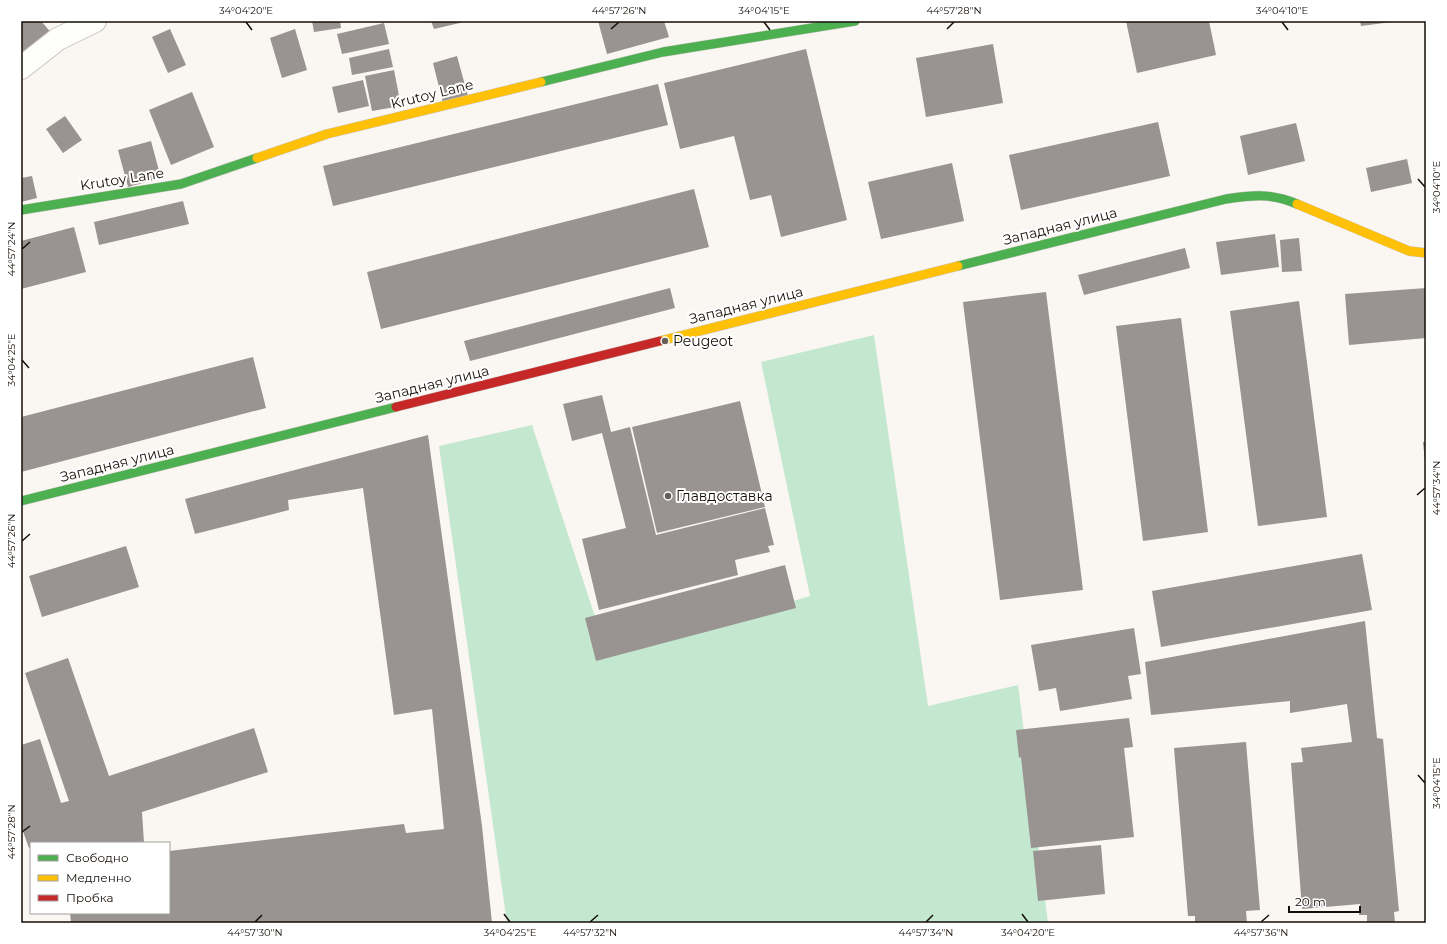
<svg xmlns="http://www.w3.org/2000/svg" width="1447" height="944" viewBox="0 0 1447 944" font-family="Montserrat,sans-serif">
<rect width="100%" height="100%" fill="#faf6f2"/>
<path fill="#c4e8cf" d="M874,335L928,706L1018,685L1048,923H507L439,446L532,425L608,656L810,596L761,362Z"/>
<path fill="#999391" d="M21,21H41L54,36L21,63Z
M312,21H340L341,28L314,32Z
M431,21H464V22L434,29Z
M598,21H664L669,37L607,54Z
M1126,21H1209L1216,55L1137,73Z
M1360,21H1392V22L1361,26Z
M384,23L389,44L342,54L337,34Z
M170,29L186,65L168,73L152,37Z
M295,29L307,70L282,78L270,38Z
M993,44L1003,103L926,117L916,58Z
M389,49L393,67L352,75L349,58Z
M806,49L847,220L781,237L771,195L750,200L734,136L680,149L664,83Z
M457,56L468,96L443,103L433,63Z
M394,70L401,106L372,111L365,76Z
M363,80L369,106L338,113L332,87Z
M658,84L668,125L333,206L323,166Z
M192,92L214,147L171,165L149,110Z
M65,116L82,140L63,153L46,129Z
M1158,122L1170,176L1021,210L1009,155Z
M1296,123L1305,161L1248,175L1240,136Z
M151,141L161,178L128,187L118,150Z
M1407,159L1412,183L1371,192L1366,168Z
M952,163L964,221L881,239L868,182Z
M32,176L37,198L21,202V178Z
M694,189L709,247L381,329L367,272Z
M183,201L189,224L99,245L94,222Z
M74,227L86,272L21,289V241Z
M1275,234L1279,267L1221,275L1216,242Z
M1299,238L1302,271L1282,272L1280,240Z
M1185,248L1190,268L1084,295L1078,275Z
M670,288L675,308L470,361L464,341Z
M1426,288V338L1349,345L1345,294Z
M1046,292L1083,590L1000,600L963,302Z
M1299,301L1327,517L1258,526L1230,311Z
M1181,318L1208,532L1143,541L1116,326Z
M253,357L266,408L21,472V417Z
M602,395L611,432L630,427L656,535L765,508L774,545L768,546L770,552L735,560L738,575L599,610L582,539L626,528L602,433L572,441L563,404Z
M740,401L765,507L657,533L632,427Z
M428,435L482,826L492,923H71L70,913H169V851L404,824L406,833L444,829L432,709L394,715L363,488L288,500L289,510L195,534L185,499Z
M1423,442H1426V462H1425Z
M126,546L139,587L42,617L29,576Z
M1362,554L1372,610L1161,647L1152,591Z
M785,565L796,608L596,661L585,618Z
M1365,621L1377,738L1383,739L1399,911L1394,912L1395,923H1367V915H1359L1360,904L1302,909L1291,763L1303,762L1301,748L1352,742L1347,704L1290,713V701L1151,715L1145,662Z
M1134,628L1141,674L1128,676L1132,699L1060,711L1056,688L1039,691L1031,645Z
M68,658L109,776L254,728L268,772L142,812L144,843H78V842L31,843V848H29L21,826V745L40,739L61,803L69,801L25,673Z
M1129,718L1133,747L1124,748L1134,837L1031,848L1021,757L1019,758L1016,730Z
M1246,742L1260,910L1246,911L1247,923H1195V916H1188L1174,748Z
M1101,845L1105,894L1038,901L1033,851Z"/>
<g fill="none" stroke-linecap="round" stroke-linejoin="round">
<defs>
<path id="street" d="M21,68L58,39L95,21"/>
<path id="fast" d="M541,82L663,52L855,21
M21,210L181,184L257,158
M958,266L1226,199C1254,195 1271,193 1297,204
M21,501L396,407"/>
<path id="slow" d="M257,158L327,134L541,82
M1297,204L1409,251L1426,253
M660,341L958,266"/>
<path id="jam" d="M396,407L660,341"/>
</defs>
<use href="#street" stroke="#cbc5c0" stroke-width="24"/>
<use href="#fast" stroke="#cbc5c0" stroke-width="10"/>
<use href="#slow" stroke="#cbc5c0" stroke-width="10"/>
<use href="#jam" stroke="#cbc5c0" stroke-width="10"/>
<use href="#street" stroke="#fefefd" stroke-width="22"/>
<use href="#fast" stroke="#4caf50" stroke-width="9"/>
<use href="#slow" stroke="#ffc107" stroke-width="9"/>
<use href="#jam" stroke="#c62828" stroke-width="9"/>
</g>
<path fill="none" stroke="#150e08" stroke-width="1.5" d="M246,22L252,30M764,22L770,30M1282,22L1288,30M611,29L619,22M947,29L954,22M1418,179L1425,187M22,249L30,242M22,360L29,368M1417,495L1425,488M22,541L30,534M1418,775L1425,783M22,832L30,826M504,914L510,922M1022,914L1028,922M255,922L262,915M590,922L598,915M926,922L933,915M1261,922L1269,915"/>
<g fill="#655f5a" stroke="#fff" stroke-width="1.5">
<circle cx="665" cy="341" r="4"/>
<circle cx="668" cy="496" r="4"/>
</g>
<g text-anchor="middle" stroke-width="4" stroke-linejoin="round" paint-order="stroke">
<g font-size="14" fill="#150e08" stroke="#fff">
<text transform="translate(432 94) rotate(-14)" y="5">Krutoy Lane</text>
<text transform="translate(122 179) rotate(-9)" y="5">Krutoy Lane</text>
<text transform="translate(1060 226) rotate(-14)" y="5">Западная улица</text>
<text transform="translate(746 305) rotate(-14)" y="5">Западная улица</text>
<text transform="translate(432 384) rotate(-14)" y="5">Западная улица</text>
<text transform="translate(117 463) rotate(-14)" y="5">Западная улица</text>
</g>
<g font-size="14" fill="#150e08" stroke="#fff" text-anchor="start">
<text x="673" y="346">Peugeot</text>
<text x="676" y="501">Главдоставка</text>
</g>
</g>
<rect width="1447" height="944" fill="none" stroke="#ffffff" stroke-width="44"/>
<rect x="30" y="842" width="140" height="72" fill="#ffffff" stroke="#a19f9c"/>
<rect x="38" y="855" width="20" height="6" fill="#4caf50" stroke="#a19f9c"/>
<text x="66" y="862" font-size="12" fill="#150e08">Свободно</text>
<rect x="38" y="875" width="20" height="6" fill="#ffc107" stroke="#a19f9c"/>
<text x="66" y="882" font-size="12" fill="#150e08">Медленно</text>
<rect x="38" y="895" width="20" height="6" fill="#c62828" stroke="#a19f9c"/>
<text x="66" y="902" font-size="12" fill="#150e08">Пробка</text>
<path d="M1289 906v6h71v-6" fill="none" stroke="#150e08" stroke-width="2"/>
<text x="1295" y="906" font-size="12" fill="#150e08" stroke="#ffffff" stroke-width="3" paint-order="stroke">20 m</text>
<rect x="22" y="22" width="1403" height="900" fill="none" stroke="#150e08" stroke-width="1.5"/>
<g font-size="10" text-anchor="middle" fill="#150e08">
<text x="246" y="14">34°04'20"E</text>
<text x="619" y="14">44°57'26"N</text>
<text x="764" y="14">34°04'15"E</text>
<text x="954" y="14">44°57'28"N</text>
<text x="1282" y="14">34°04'10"E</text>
<text transform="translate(1436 187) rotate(-90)" y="4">34°04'10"E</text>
<text transform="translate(11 249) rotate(-90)" y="4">44°57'24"N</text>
<text transform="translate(11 360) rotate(-90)" y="4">34°04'25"E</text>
<text transform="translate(1436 488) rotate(-90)" y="4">44°57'34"N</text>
<text transform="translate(11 541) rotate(-90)" y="4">44°57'26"N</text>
<text transform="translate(1436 783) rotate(-90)" y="4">34°04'15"E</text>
<text transform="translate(11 832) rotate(-90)" y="4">44°57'28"N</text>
<text x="255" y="936">44°57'30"N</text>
<text x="510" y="936">34°04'25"E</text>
<text x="590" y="936">44°57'32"N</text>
<text x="926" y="936">44°57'34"N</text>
<text x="1028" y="936">34°04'20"E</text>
<text x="1261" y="936">44°57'36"N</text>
</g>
</svg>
